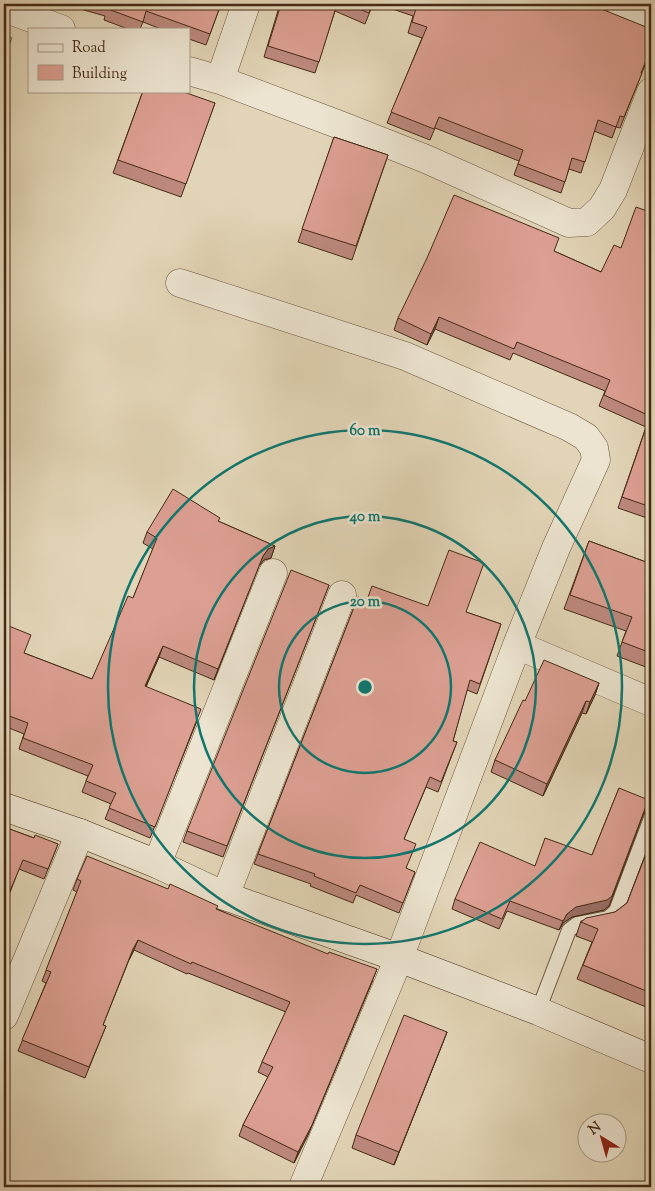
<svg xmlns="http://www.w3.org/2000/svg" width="655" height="1191" viewBox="0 0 655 1191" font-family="'Sorts Mill Goudy',serif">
<rect width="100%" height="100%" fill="#e2d5b7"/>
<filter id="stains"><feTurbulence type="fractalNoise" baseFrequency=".004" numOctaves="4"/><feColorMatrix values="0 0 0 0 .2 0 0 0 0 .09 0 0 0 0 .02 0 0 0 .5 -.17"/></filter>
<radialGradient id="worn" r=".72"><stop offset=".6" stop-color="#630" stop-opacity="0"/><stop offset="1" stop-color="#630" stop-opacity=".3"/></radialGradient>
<path fill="#b6bc8c" stroke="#7d7350" d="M4,34L12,38L4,57Z"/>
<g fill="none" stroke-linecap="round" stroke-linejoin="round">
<defs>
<path id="lane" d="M538,1011L569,930L577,924L608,918L616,911L651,818"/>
<path id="street" d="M620,4L651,15
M4,8L61,29
M189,71L220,80L340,125L426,159L569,223L587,222L602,208L613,190L651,92
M220,80L246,4
M180,283L405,356L569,427L586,437L594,448L596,460L556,548L517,645
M157,864L273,573
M225,896L342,595
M4,1016L80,833
M303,1187L399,958L517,645L651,702"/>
<path id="secondary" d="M4,807L80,833L157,864L225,896L399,958L538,1011L651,1059"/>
</defs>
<use href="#lane" stroke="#6c553e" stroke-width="16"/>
<use href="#street" stroke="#6c553e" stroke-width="29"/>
<use href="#secondary" stroke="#442a15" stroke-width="29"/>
<use href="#lane" stroke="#ece4d0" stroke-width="14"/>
<use href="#street" stroke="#ece4d0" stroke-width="28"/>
<use href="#secondary" stroke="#ece4d0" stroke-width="28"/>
</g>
<path fill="#bd897e" stroke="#442a15" d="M63,4H221L206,45L189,39V29H161L143,22L140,29H128L104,20L105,16Z
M280,4H373L365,24L335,11L315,73L264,57Z
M378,4H595V6L651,50L620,128L616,127L612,138L594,131L581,173L569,169L561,193L514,175L519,161L435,128L430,140L387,123L422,38L408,33L413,16Z
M143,91L215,103L181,197L113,173Z
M334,137L388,155L352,260L298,242Z
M651,198V515L650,519L618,508L646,427L599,406L605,391L513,353L510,360L435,329L427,345L394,330L398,318L554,251L601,272L621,248L647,211Z
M218,521L275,546L271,558L264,560L258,567L214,680L159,657L146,687L197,721L150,838L105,819L111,804L82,792L88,776L19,749L24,734L4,726V624L24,653L92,679L133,598L153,549L143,543L147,532Z
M589,541L646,562L651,549V669L617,656L626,631L564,609Z
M329,585L223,857L183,842L187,831Z
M358,597L367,600L466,612L501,624L477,694L467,690L453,741L457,742L438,792L426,787L404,839L406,869L415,872L399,913L356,895L353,903L310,886L311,884L254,864Z
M599,683L595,695L586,714L582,713L543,796L491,772L495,760L525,701Z
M619,788L648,810L645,812L643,815L609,906L604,910L572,917L563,923L559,930L507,911L499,929L452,909L455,899L535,866L592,855Z
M4,827L34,838L58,844L44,879L19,869L4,908Z
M651,841V1009L577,979L592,942L576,936L581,921L615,912L627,903Z
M77,879L217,909L373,980L308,1135L294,1163L239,1136L243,1125L268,1077L258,1072L262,1062L286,1012L188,973L187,974L134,950L129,960L103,1025L106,1026L85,1078L18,1051L46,983L42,981L77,892L73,890Z
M447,1032L394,1165L352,1148L356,1135Z"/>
<path fill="#9a6f66" stroke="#442a15" d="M439,317L435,329L427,345L431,334Z
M275,546L271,558L264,560L258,567L214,680L263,556L268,549Z
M163,646L159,657L141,697L145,686Z
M599,683L595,695L586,714L590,702Z
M586,701L582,713L543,796L547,784Z
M651,801L648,810L645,812L643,815L609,906L604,910L572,917L563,923L559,930L563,921L567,914L649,802Z
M138,940L134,950L129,960L133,949Z
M377,969L308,1135L294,1163L298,1152Z
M447,1032L442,1045L394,1165L399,1152Z"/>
<path fill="#dc9f92" stroke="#442a15" d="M104,4H221L210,34L146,11L143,22L108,9L109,5Z
M281,4H337L319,62L268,46Z
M347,4H372L369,13Z
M413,4H595L594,6L651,29V48L641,73H642L624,117L620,116L616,127L598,120L585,162L572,158L565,182L518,164L523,150L439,117L434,129L391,112L427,27L412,22L417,5Z
M143,91H181L215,103L186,184L118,160Z
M334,137L388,155L356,246L302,229Z
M454,195L559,238L554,251L601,272L614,245L621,248L636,207L647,211L651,198V507L622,497L650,416L604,395L610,380L517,342L514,349L439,317L431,334L398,318L427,258Z
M173,489L220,518L218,521L275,546L268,549L263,556L218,669L163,646L145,686L201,709L155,827L109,808L116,793L86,781L93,765L23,738L28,723L4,714V624L31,635L24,653L92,679L128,596L133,598L157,538L147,532Z
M589,541L646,562L651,549V653L622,642L632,617L570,595Z
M449,550L484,563L466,612L501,624L480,684L470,680L453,741L457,742L441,782L430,777L404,839L416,844L406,868L415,872L403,903L360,885L356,893L314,876L315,874L258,854L358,597L367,600L372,586L428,606Z
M291,570L329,585L227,846L187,831Z
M544,660L599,683L590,702L586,701L547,784L495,760L523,700L525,701Z
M619,788L651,801L649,802L646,806L612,896L607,900L576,907L567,914L563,921L510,901L502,919L455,899L480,842L535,866L545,838L592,855Z
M4,827L34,838L35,835L58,844L48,869L23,860L7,898L4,897Z
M651,841V993L583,965L598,929L581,922L586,918L615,912L627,903Z
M87,856L168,889L170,884L218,906L216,909L328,954L329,952L377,969L312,1125L298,1152L243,1125L273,1067L262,1062L290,1002L192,962L191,964L138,940L133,949L103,1025L106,1026L89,1067L22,1040L51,972L46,970L81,881L77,879Z
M404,1015L447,1032L399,1152L356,1135Z"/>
<g fill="none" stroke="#0f766e" stroke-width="2.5">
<circle cx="365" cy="687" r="86"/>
<circle cx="365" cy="687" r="171"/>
<circle cx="365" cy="687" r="257"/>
</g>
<circle cx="365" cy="687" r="8" fill="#0f766e" stroke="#ece4d0" stroke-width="2.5"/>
<g font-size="15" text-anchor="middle" font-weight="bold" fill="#0f766e" stroke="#ece4d0" stroke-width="5" stroke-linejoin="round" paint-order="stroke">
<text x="365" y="435">60 m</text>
<text x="365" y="521">40 m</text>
<text x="365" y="606">20 m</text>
</g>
<rect width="655" height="1191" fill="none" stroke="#e2d5b7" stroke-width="20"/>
<rect x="5" y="5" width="645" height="1181" fill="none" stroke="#442a15" stroke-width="2.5"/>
<rect x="10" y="10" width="635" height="1171" fill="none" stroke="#442a15"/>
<rect x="28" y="28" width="162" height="65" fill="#ece4d0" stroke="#a99a85"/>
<rect x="38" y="44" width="25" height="8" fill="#ece4d0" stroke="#a99a85"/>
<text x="72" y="52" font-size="15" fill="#442a15">Road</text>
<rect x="38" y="65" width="25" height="15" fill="#dc9f92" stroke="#a99a85"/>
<text x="72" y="78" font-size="15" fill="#442a15">Building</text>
<g transform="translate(602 1138) rotate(323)"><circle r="24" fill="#ece4d0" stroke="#a99a85"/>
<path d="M0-4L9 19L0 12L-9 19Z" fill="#8f2418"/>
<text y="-8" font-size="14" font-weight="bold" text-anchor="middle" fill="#442a15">N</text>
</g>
<rect width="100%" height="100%" filter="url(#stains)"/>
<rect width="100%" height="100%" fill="url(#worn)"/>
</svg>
